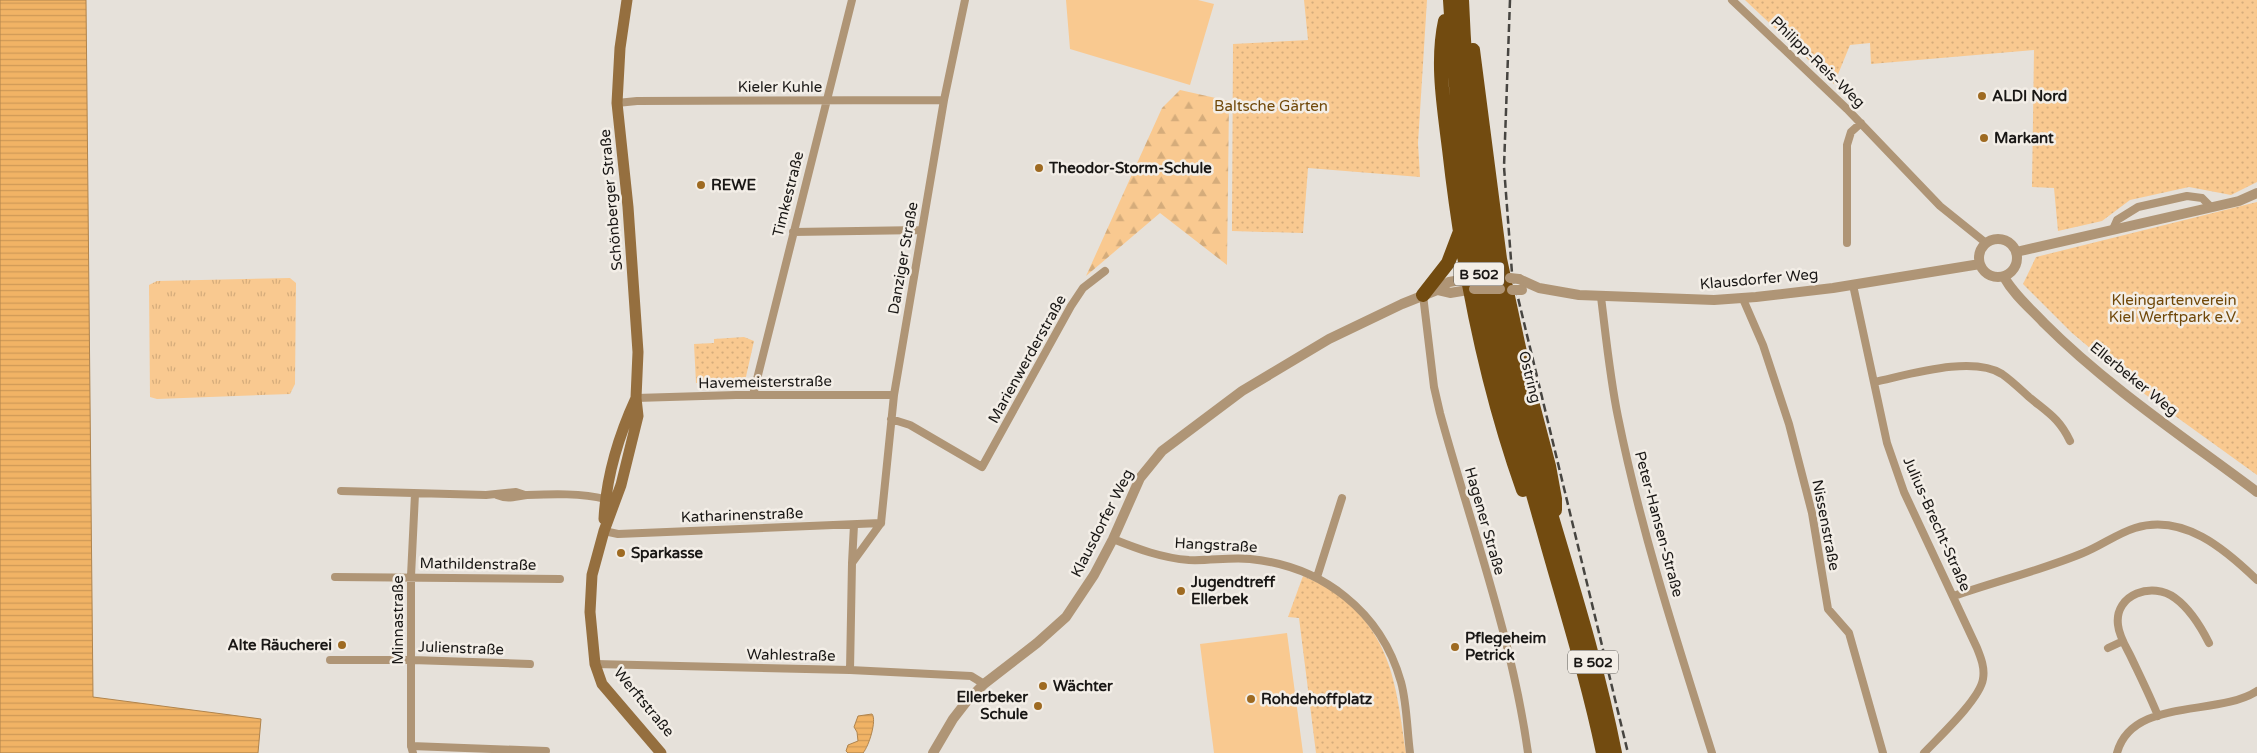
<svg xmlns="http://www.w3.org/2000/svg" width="2257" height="753" viewBox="0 0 2257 753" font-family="'Varela Round',sans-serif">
<defs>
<pattern id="grass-tufts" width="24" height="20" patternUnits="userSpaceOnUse" patternTransform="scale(1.25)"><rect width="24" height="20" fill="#f9c990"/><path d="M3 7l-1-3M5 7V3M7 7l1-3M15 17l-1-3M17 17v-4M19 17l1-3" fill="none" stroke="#d5ac7b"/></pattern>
<pattern id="forest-firs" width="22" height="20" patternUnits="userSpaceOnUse" patternTransform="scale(1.25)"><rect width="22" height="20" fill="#f9c990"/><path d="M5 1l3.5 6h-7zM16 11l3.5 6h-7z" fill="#d5ac7b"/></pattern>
<pattern id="park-dots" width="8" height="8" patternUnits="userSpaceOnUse" patternTransform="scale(1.25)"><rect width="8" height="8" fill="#f9c990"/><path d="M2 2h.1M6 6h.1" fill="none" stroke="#d5ac7b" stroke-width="1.8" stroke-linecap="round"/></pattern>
<pattern id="water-rules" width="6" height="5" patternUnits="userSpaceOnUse" patternTransform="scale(1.25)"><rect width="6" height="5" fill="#f1b365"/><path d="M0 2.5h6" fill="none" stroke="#ce9957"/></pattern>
</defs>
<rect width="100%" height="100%" fill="#e6e1da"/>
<path fill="url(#grass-tufts)" d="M290,278L296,283L295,384L290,394L157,399L150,397L149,285L157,281Z"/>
<path fill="url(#forest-firs)" d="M1180,90L1229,101L1227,265L1160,213L1086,276L1162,108Z"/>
<path fill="url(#park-dots)" d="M1304,0H1427L1418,143L1420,177L1308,168L1303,233L1232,231L1233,44L1308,40Z
M1745,0H2257V182L2231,195L2189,187L2130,200L2102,221L2058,231L2054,188L2032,187L2034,50L1871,64L1870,43L1850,45L1834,84Z
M2257,202V475L2146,395L2072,333L2023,284L2036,257Z
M744,337L754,341L745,381L696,383L694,344L714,343V339Z
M1303,576C1313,581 1325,585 1334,591C1393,636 1396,686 1406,753H1316L1299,618L1288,617Z"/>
<path fill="#f9c990" d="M1066,0H1198L1214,4L1190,85L1070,49Z
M1287,633L1303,753H1214L1200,644Z"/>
<path fill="url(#water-rules)" stroke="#b0844d" d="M0,0H86L93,697L261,719L258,753H0Z
M872,714C877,720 869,746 863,753H848L846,751L848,745L858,741L857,732L854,727L858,716Z"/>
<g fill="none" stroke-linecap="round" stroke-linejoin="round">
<path stroke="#af9576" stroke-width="8" d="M1732,0L1847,109L1940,206L1986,243
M617,103L637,101L944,100
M2113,229L2117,220L2138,207L2187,196L2202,198L2211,207
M793,232L922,230
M1847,243V145L1851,132L1861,123
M1853,285L1887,443L1904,492L1977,648C1981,658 1985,668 1983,679C1980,699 1939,737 1924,753
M1423,295L1434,387L1440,413C1471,526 1512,637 1528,753
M1601,297C1606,337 1610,378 1618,417C1641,531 1677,642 1712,753
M1743,299L1763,345L1789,424L1812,513L1828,609L1849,633L1883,753
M1874,382C1908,375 1972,355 2002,374C2012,381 2020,389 2029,397C2048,413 2059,418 2070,441
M753,395L852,0
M636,398L736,395H894
M891,419L910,425L982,467L1071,306L1083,288L1105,271
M341,491L486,495L516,492L525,495
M497,495C509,500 516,496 527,495C552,494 582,493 605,499
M881,523L894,395L944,100L965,0
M604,531L618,534L881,523
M1113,539C1138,549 1162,558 1189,560C1209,561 1230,557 1250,559C1322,566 1381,611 1401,682C1407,704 1407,730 1410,753
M852,563L854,525
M335,577L560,579
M1317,577L1342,498
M1954,596C1997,581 2042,570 2083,553C2101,546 2116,534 2135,528C2183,513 2225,549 2257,580
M2108,648L2123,641
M330,660H412L530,664
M595,664L850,670L971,676L984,684
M850,670L852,563L881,523
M2158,716C2150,696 2140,676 2131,657C2126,647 2119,636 2118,625C2114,594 2153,581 2175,598C2190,609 2201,627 2209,643
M411,746L546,751L544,753
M413,753L411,746V576L415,494
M2117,753C2132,697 2217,717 2257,691"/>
<path stroke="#af9576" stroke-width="10" d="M1979 258a19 19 0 1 1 38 0a19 19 0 1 1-38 0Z
M2016,252L2239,201L2257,193
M2004,277C2014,295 2030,308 2044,323C2108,387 2185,438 2257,492
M1519,279L1539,288L1579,295L1714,300L1756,297L1833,288L1980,264
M1437,290L1450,293L1474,289
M933,753L953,719L967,701L984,684L1037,643L1066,617L1094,575L1113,539L1140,478L1162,451L1242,391L1329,339L1402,304L1437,290L1449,282L1472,278"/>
<path stroke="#956f3f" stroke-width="11" d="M627,0L620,48L617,103L628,207L638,352L636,398L638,416L621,485L604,531L592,575L590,612L595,664L602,684L661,753
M604,519C606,479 619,435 636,398"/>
<path stroke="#724b10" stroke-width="14" d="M1450,0C1457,111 1465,221 1490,330C1506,401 1526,470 1546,540C1566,611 1588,681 1603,753
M1462,0C1467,118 1480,234 1506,349C1537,485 1588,616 1615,753
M1445,21C1436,62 1444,108 1449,149C1462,265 1484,380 1523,490
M1473,50L1500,259L1524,371L1549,466L1555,499V510
M1423,295L1448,263L1459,234"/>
<path stroke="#474541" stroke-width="2.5" stroke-dasharray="8 4" stroke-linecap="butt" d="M1510,0L1504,167L1512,273L1628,753"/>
<path stroke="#af9576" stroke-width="10" d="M1472,278H1498
M1510,278L1519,279
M1474,289H1500
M1512,290H1522"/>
</g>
<g fill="#9e6a21" stroke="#f3eee7" stroke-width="2">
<circle cx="1982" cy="96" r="5"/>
<circle cx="1984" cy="138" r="5"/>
<circle cx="1039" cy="168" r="5"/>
<circle cx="701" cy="185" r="5"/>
<circle cx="621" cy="553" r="5"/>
<circle cx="1181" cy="591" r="5"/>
<circle cx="342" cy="645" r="5"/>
<circle cx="1455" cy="647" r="5"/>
<circle cx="1043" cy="686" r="5"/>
<circle cx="1251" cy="699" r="5"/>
<circle cx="1038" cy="706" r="5"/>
</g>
<g text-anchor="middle" stroke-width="5" stroke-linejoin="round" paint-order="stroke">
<g fill="#f3eee7" stroke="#5a5854" stroke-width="1">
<rect x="1454" y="262.5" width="50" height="23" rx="4"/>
<rect x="1568" y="650.5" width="50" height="23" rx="4"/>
</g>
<g font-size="14" font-weight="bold" fill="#191715">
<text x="1479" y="279">B 502</text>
<text x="1593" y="667">B 502</text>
</g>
<g font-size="15" fill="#191715" stroke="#f3eee7">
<text transform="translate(1818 62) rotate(44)" y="5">Philipp-Reis-Weg</text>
<text x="780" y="92">Kieler Kuhle</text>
<text transform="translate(788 194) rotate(-76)" y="5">Timkestraße</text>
<text transform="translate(611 200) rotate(-95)" y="5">Schönberger Straße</text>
<text transform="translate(903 258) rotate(-80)" y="5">Danziger Straße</text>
<text transform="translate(1759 279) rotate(-5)" y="5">Klausdorfer Weg</text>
<text transform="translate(1027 359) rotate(-61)" y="5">Marienwerderstraße</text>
<text transform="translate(1530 377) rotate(76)" y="5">Ostring</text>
<text transform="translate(2134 379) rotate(39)" y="5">Ellerbeker Weg</text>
<text transform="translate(765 382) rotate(-1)" y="5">Havemeisterstraße</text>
<text transform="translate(742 515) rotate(-2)" y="5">Katharinenstraße</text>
<text transform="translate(1485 521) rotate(74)" y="5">Hagener Straße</text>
<text transform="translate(1102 523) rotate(-63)" y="5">Klausdorfer Weg</text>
<text transform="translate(1659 524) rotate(75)" y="5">Peter-Hansen-Straße</text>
<text transform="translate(1937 524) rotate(66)" y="5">Julius-Brecht-Straße</text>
<text transform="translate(1826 525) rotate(79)" y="5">Nissenstraße</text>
<text transform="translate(1216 545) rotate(3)" y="5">Hangstraße</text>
<text transform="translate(478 564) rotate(1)" y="5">Mathildenstraße</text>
<text transform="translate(398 620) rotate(-90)" y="5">Minnastraße</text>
<text transform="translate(461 648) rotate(2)" y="5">Julienstraße</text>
<text transform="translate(791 655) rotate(1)" y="5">Wahlestraße</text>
<text transform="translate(644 702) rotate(50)" y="5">Werftstraße</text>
</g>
<g font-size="15" font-weight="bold" fill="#191715" stroke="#f3eee7" text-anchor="start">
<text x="1992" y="101">ALDI Nord</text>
<text x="1994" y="143">Markant</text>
<text x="1049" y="173">Theodor-Storm-Schule</text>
<text x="711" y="190">REWE</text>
<text x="631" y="558">Sparkasse</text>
<text x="1191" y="587">Jugendtreff<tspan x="1191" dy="17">Ellerbek</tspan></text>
<text x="1465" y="643">Pflegeheim<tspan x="1465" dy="17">Petrick</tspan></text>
<text x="332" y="650" text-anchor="end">Alte Räucherei</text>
<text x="1053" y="691">Wächter</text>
<text x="1028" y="702" text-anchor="end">Ellerbeker<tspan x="1028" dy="17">Schule</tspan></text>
<text x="1261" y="704">Rohdehoffplatz</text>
</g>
<g font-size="15" fill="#704809" stroke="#f3eee7">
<text x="1271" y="111">Baltsche Gärten</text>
<text x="2174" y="305">Kleingartenverein<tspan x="2174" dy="17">Kiel Werftpark e.V.</tspan></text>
</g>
</g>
</svg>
